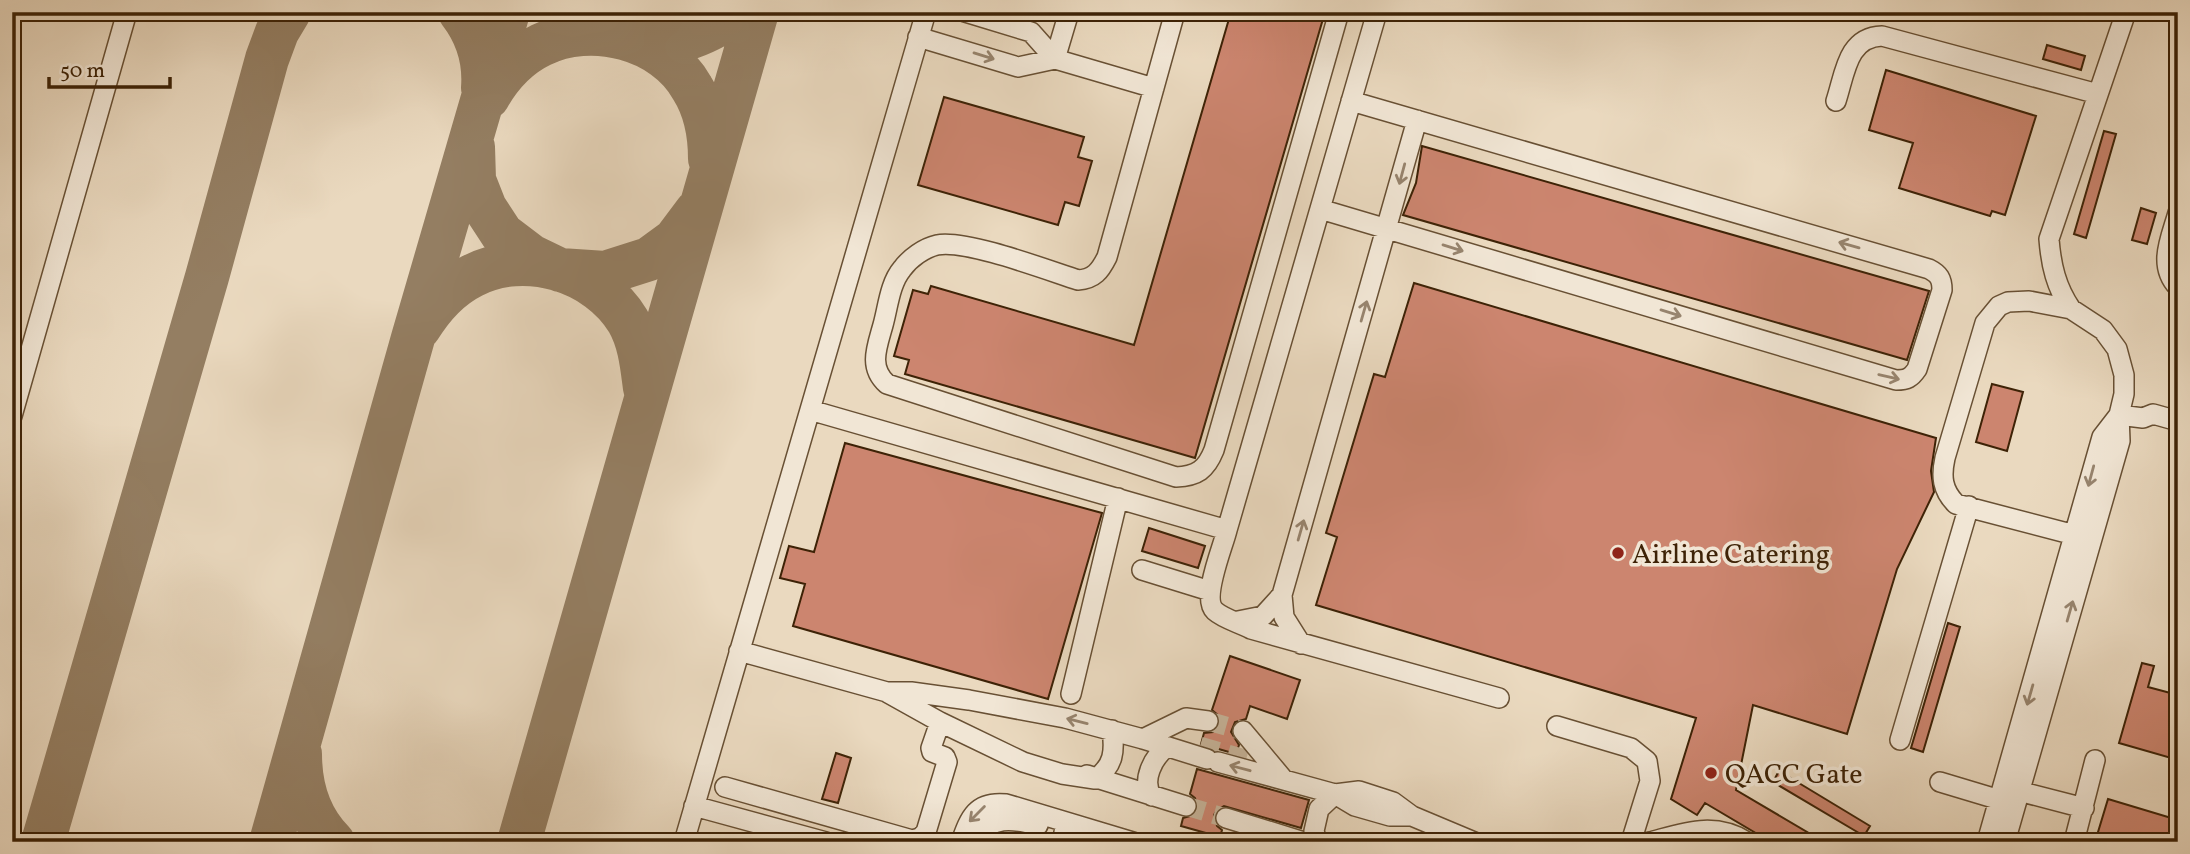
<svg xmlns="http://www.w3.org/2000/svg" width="2190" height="854" viewBox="0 0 2190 854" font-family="Vollkorn,serif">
<rect width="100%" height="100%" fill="#ead9bf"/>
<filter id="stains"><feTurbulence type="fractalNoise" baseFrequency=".00286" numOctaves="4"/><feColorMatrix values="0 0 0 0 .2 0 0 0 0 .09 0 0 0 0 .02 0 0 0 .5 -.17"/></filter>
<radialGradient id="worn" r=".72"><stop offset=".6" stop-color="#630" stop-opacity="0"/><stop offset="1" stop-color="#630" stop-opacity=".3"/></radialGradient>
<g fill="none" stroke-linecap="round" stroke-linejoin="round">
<path stroke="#947e62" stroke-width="44" d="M460,12C477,34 485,61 483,88
M629,39C677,47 699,38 739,12
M488,97C500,76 518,56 541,45C591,20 664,38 692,88C706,110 710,133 710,159
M473,147L474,180L485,208L502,234L531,256L560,270L605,273L649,259L675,240L696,212
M419,328C432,307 450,287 472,276C525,248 598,271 628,321C640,342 642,365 645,388
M300,754C300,788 309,818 333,842
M43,842L207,277L267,59L277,32L289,12
M271,842L413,338L508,12
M519,842L757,12"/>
</g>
<path fill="#cc856f" stroke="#3d2206" stroke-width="2" d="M1231,12H1325L1195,458L905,374L909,360L894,356L913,290L928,294L931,286L1134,345Z
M2047,45L2085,56L2081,70L2043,59Z
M1886,70L2036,116L2005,215L1992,211L1990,216L1899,188L1913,143L1869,130Z
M944,97L1084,137L1078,157L1092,161L1079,206L1065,202L1058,225L918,185Z
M2104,131L2116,134L2086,238L2074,234Z
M1422,146L1929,291L1907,360L1403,215L1416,183Z
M2141,208L2156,213L2147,244L2132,240Z
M1414,283L1936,438L1931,471L1934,492L1897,569L1847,734L1753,705L1736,790L1824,842H1771L1705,803L1697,815L1671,799L1696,718L1316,605L1337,537L1326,533L1374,374L1385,377Z
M1992,384L2023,392L2007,451L1976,442Z
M845,443L1102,513L1048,699L793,626L805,584L780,578L789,546L814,552Z
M1149,528L1205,546L1198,568L1142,551Z
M1948,623L1960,627L1923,752L1911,748Z
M1230,656L1300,680L1287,719L1250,706L1246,719L1235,722L1231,732L1239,745L1236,754L1201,744L1204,733L1213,732L1220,723L1219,716L1212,710Z
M2142,663L2154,666L2148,687L2178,695V760L2119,743Z
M836,753L851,758L838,803L822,799Z
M1197,769L1309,800L1301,828L1224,806L1217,810L1214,815L1217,826L1222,830L1220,837L1181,826L1183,818L1194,815L1198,809L1195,798L1190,794Z
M1779,771L1870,826L1864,836L1773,782Z
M2108,799L2178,820V842H2095Z"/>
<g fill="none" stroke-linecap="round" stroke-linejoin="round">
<path stroke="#c7b49a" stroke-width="19" stroke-dasharray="19 10" stroke-linecap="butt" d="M1208,721L1243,731
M1200,746L1272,767
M1186,806L1226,818"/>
<defs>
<path id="minor" d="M965,12L1031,32L1055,59
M1175,12L1107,257C1100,271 1094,279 1078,280C1047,270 965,239 937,245C924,248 910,258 902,269C890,283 888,307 883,325C877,347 868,367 887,384L1176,477C1197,476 1206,470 1214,450L1339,12
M918,37L1018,67L1055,59L1154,88
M1055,59L1069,12
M1836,101C1845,74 1847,37 1882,36L2098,94
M1320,209L1896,380C1907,380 1911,378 1917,369L1942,290C1942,279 1939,274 1929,269L1351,101
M2178,213C2171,238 2157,265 2178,287
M2071,309C2056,287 2051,265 2049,239L2126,12
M810,410L1227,530L1377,12
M2119,415L2143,418L2153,414L2178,421
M12,416L127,12
M1227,530C1223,547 1201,598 1215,611C1224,619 1240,623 1251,629L1499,698
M1142,570L1210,591
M1238,621L1263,616L1282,595
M1301,644L1284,617L1282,595L1417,120
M739,651L887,692H911L969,700L1065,718L1143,739L1207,759
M888,693L940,722L1023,762L1062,774L1095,779C1114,766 1115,751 1112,730
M1071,694L1118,498
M1557,726L1631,748L1647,761L1650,781L1631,842
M1243,731L1284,780
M1143,739L1186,718L1208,721
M1900,740L1969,506
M1218,762L1335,794L1355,806L1390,816H1412
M1087,775L1186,806
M1940,782L2000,800
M725,787L912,840L920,838L926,832L947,762L945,757L932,752L931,748L940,722
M2007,788L2084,808
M1152,796C1141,781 1153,757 1167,747
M694,806L826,842
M1226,818L1304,842
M1064,832L1077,842
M684,842L926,12
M961,842C970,817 976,801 1006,804L1133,842
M977,842C988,814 1014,819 1038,825
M1317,842L1314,831L1319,809L1335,794L1359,791L1393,802L1412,816L1474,842
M1650,842C1684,833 1714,821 1747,842
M1987,842L2102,437L2119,415
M2005,842L2120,441L2119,415L2124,394V375L2117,349L2103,330L2071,309L2029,301L2008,302L1999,306L1985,323L1945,458C1941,476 1942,490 1956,504L2090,539
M2074,842L2095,760"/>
</defs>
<use href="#minor" stroke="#685034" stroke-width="22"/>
<use href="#minor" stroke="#f1e6d5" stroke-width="19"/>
</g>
<defs><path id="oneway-shaft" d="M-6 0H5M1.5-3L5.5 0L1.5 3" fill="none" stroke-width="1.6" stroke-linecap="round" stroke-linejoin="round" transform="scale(1.75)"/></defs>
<g stroke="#97846e">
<use href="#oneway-shaft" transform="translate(984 56) rotate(17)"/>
<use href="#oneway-shaft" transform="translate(1402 174) rotate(105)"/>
<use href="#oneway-shaft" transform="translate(1849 245) rotate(-164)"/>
<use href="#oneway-shaft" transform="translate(1453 248) rotate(17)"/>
<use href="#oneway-shaft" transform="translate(1364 311) rotate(-74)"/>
<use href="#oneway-shaft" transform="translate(1671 313) rotate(17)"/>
<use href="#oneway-shaft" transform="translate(1889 377) rotate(13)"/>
<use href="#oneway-shaft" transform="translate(2091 476) rotate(105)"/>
<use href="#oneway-shaft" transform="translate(1301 530) rotate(-74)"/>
<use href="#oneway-shaft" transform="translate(2070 611) rotate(-74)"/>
<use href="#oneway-shaft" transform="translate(2030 695) rotate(106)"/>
<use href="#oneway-shaft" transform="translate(1077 721) rotate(-166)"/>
<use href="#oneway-shaft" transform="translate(1240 768) rotate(-165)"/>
<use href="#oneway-shaft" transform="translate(977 814) rotate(135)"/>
</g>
<g fill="#8f2418" stroke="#f1e6d5" stroke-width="2.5">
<circle cx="1618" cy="553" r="7"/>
<circle cx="1711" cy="773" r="7"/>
</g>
<g text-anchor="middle" stroke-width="7" stroke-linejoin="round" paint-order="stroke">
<g font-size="28" fill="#3d2206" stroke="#f1e6d5" text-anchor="start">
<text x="1632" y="563">Airline Catering</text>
<text x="1725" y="783">QACC Gate</text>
</g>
</g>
<rect width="2190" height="854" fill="none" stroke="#ead9bf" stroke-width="42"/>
<rect x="14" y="14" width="2162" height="826" fill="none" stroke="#3d2206" stroke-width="3.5"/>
<rect x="21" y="21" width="2148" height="812" fill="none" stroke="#3d2206" stroke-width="2"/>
<path d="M49 77v10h121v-10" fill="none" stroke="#3d2206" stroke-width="3.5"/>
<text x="60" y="77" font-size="21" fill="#3d2206" stroke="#f1e6d5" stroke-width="5" paint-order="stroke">50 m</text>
<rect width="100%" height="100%" filter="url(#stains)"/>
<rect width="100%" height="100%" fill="url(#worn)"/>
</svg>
